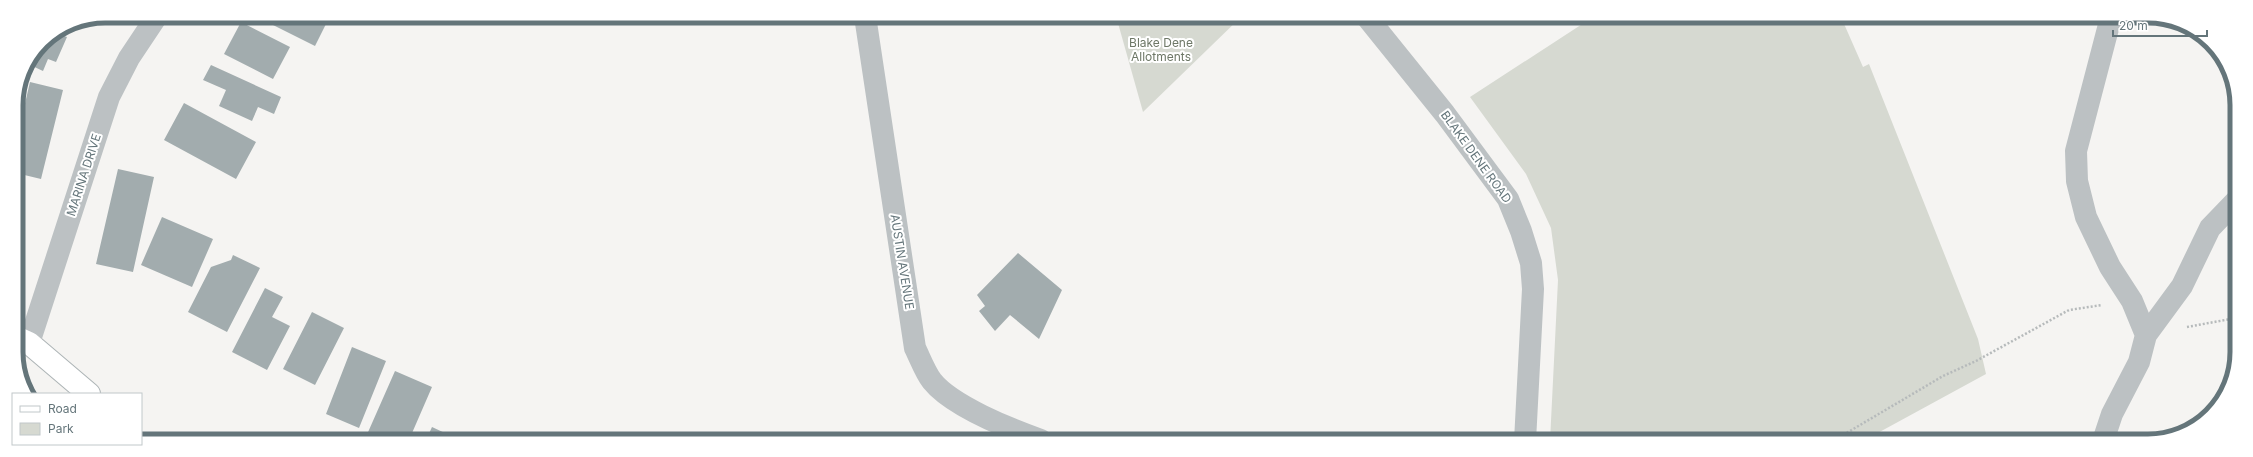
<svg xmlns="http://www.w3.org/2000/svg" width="2253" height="457" viewBox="0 0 2253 457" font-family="Inter,sans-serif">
<rect width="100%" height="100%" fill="#f5f4f2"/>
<path fill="#d6d9d1" d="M1116,16H1242L1143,112Z
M1593,17H1841L1863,67L1869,64L1978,339L1986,374L1863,441H1550L1558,280L1551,228L1526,174L1470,97Z"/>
<path fill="#a2acae" d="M255,16H330L315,46Z
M75,22L71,31L63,28L71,23Z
M241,22L290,47L273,79L224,54Z
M56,33L67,37L56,62L48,59L43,71L28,64L42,42Z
M211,65L281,97L274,114L258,107L252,121L219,106L226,90L203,80Z
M30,82L63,90L41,179L16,173V142Z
M184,103L256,142L236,179L164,140Z
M118,169L154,177L133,272L96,264Z
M162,217L213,239L192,287L141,265Z
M1018,253L1062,290L1039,339L1010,315L995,331L979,311L985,306L977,295Z
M233,255L260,268L227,332L188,312L211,267L231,260Z
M265,288L283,297L272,317L290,326L267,370L232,352Z
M312,312L344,328L315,385L283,369Z
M352,347L386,361L359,428L326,414Z
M395,371L432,387L409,440H368L365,439Z
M432,427L460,440H426Z"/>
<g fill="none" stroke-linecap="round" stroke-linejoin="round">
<defs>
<path id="secondary" d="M18,338L29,343L89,394"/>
</defs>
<use href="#secondary" stroke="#adb4b6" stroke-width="24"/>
<path stroke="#b6babb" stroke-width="2.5" stroke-dasharray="2 2" stroke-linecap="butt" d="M2187,327L2236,318
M1833,441L1943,376L1976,361L2069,310L2102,305"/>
<path stroke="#bcc1c3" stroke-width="22" d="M865,16L915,348C920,358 925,372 932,381C952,406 1010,429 1041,440
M1366,16L1445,114L1508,199L1521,231L1531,263L1533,289L1525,441
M2146,335L2182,286L2210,228L2236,201
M29,343L109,97L129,58L157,16
M2103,441L2112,414L2139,362L2146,335L2132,301L2110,267L2086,217L2077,181L2076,151L2111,17"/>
<use href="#secondary" stroke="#fff" stroke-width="22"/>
</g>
<g text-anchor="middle" stroke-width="4" stroke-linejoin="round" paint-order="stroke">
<g font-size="12" fill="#6d7766" stroke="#fff">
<text x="1161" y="47">Blake Dene<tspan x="1161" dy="14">Allotments</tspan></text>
</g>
<g font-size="12" fill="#64757a" stroke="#fff">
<text transform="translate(1476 157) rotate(54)" y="4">BLAKE DENE ROAD</text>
<text transform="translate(84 175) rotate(-72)" y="4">MARINA DRIVE</text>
<text transform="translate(902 262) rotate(81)" y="4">AUSTIN AVENUE</text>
</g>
</g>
<path d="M0 0H2253V457H0ZM105 23H2148A82 82 0 0 1 2230 105V352A82 82 0 0 1 2148 434H105A82 82 0 0 1 23 352V105A82 82 0 0 1 105 23Z" fill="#fff" fill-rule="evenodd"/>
<path fill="none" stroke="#64757a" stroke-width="5" d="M105 23H2148A82 82 0 0 1 2230 105V352A82 82 0 0 1 2148 434H105A82 82 0 0 1 23 352V105A82 82 0 0 1 105 23Z"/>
<rect x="12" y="393" width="130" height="52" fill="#ffffff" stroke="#c1c8ca"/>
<rect x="20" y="406" width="20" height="6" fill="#ffffff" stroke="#c1c8ca"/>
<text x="48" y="413" font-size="12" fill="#64757a">Road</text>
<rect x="20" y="423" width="20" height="12" fill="#d6d9d1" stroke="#c1c8ca"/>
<text x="48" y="433" font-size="12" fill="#64757a">Park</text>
<path d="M2113 30v6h94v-6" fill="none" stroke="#64757a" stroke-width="2"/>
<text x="2119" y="30" font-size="12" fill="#64757a" stroke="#ffffff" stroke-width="3" paint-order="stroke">20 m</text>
</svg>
